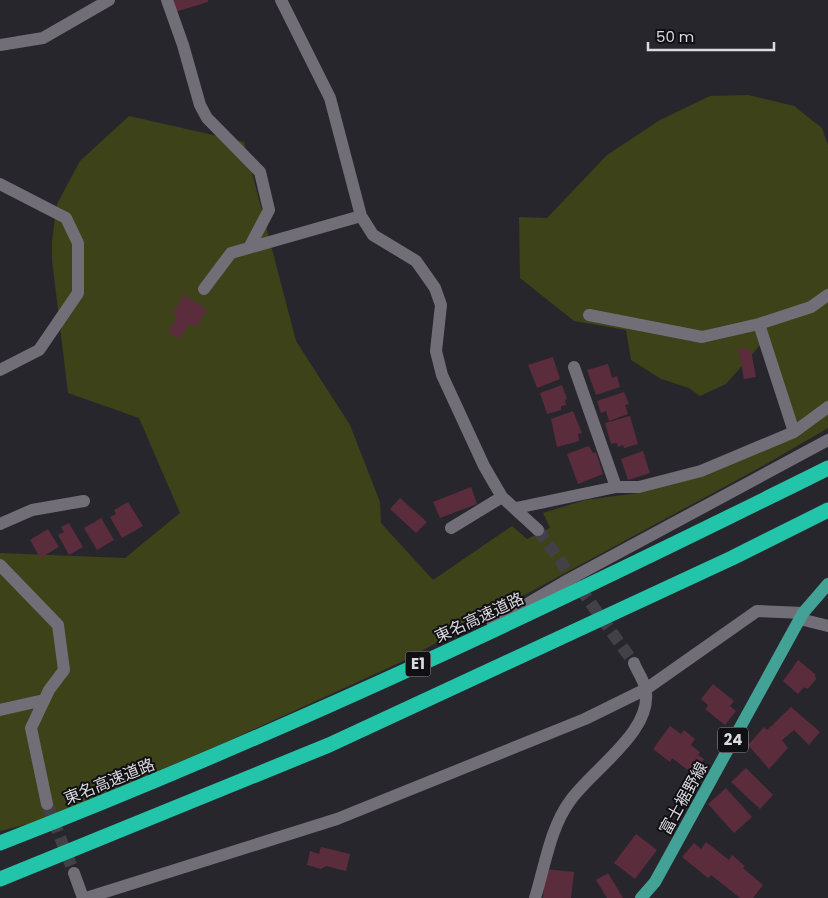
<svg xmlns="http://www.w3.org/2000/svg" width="828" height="898" viewBox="0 0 828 898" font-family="Poppins,'Noto Sans JP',sans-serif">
<rect width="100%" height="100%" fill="#28262d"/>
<path fill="#3d4218" d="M748,95L794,106L822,128L828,145V428L761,467L399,663L217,746L36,822L0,831V553L125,558L180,513L139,418L68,393L52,260V241L57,204L80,161L129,116L244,142L296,341L350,425L380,502L381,523L433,580L512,526L527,539L550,528L543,513L585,500L638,493L708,474L794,437L768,336L726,384L700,396L689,388L661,379L631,360L626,330L574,321L520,278L519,217L547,218L607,155L660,120L710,96Z"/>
<path fill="#5a2c3c" d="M172,0H208V2L175,12Z
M184,295L207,309L196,327L189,324L180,339L168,332L177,317L172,314Z
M738,348L751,350L756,377L744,379Z
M553,357L560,379L537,388L528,365Z
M608,364L612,378L617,376L620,387L596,395L587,370Z
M562,385L567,399L565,400L566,405L561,406V410L547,414L540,393Z
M624,392L629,404L625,405L628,414L609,421L606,411L601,413L597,401Z
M573,411L582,433L578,434L579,441L557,447L551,419Z
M630,416L638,444L624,448L623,445L618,447L617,443L611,444L605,423Z
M589,446L593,453L596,452L603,474L578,484L567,454Z
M643,451L650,473L628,480L621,459Z
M471,487L477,504L440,518L433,502Z
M400,498L427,522L416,533L390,509Z
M128,502L143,526L122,538L110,517L116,514L114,510Z
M101,518L114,540L97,550L84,528Z
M69,523L83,547L69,555L58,535L64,532L61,527Z
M48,529L59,547L40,558L30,540Z
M798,660L815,674L816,679L808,689L804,687L798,694L783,681Z
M713,684L734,701L730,706L736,711L725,725L705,709L708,705L701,699Z
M791,707L820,732L809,745L794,730L782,740L788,748L769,769L748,745L764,727L767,730Z
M670,726L681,734L684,730L695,739L691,745L700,752L698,755L704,759L693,774L672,758L670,762L653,749Z
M746,768L773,795L760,809L731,782Z
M726,788L752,817L734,833L708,804Z
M636,834L657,850L635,879L614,863Z
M706,842L729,860L732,855L745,866L743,868L763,885L753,898H740L711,875L708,878L682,857L694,843L701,849Z
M321,847L350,854L346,871L326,866L321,869L307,865L310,851L319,854Z
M545,869L574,872L571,898H543Z
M608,873L623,898H607L596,880Z"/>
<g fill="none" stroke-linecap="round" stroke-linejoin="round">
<path stroke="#434148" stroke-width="12" stroke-dasharray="12 6" stroke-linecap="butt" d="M538,530L634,663
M47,804L74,873"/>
<path stroke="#716e77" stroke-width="12" d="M167,0L183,45L200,105L207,118L260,172L269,210L249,248
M281,0L330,98L361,216L373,235L416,261L435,288L441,305L436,351L442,375L484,466L502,497L538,530
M0,45L43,38L109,0
M0,184L66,218L78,243V293L39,350L0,370
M204,289L231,253L361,216
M589,315L702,337L759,324L794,432
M759,324L811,307L828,295
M574,367L616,487
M516,508L616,487H639L701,471L794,432L828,407
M0,524L32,510L84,501
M451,528L502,497
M0,565L58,625L64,670L49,690L31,728L47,804
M800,619L828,626
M493,624L568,580L828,440
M0,710L44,700
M74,873L83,898
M86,898L337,819L585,719L646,689L757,611L803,613
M535,898C545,866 550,828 570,801C591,770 656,730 645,687C643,679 637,671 634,663"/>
<path stroke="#42a295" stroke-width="12" d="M641,898L655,882L803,613L828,584"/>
<path stroke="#22c5a9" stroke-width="15" d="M0,843C283,733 557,603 828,468
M0,879L329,745L732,558L828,510"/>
</g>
<g text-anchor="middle" stroke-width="4" stroke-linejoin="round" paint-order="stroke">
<g fill="#100f13" stroke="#9e9da2" stroke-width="1">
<rect x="405.5" y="651.5" width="25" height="25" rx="4"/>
<rect x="718" y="727.5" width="30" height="25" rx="4"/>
</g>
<g font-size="15" font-weight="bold" fill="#dbdadf">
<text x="418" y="669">E1</text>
<text x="733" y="745">24</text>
</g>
<g font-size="16" fill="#dbdadf" stroke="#100f13">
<text transform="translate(479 617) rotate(-25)" y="6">東名高速道路</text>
<text transform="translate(109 781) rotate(-22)" y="6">東名高速道路</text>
<text transform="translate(683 798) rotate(-61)" y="6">富士裾野線</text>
</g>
</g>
<path d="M648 42v8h126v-8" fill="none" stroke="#dbdadf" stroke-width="2.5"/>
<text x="656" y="42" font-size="15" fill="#dbdadf" stroke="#100f13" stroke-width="4" paint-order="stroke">50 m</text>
</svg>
